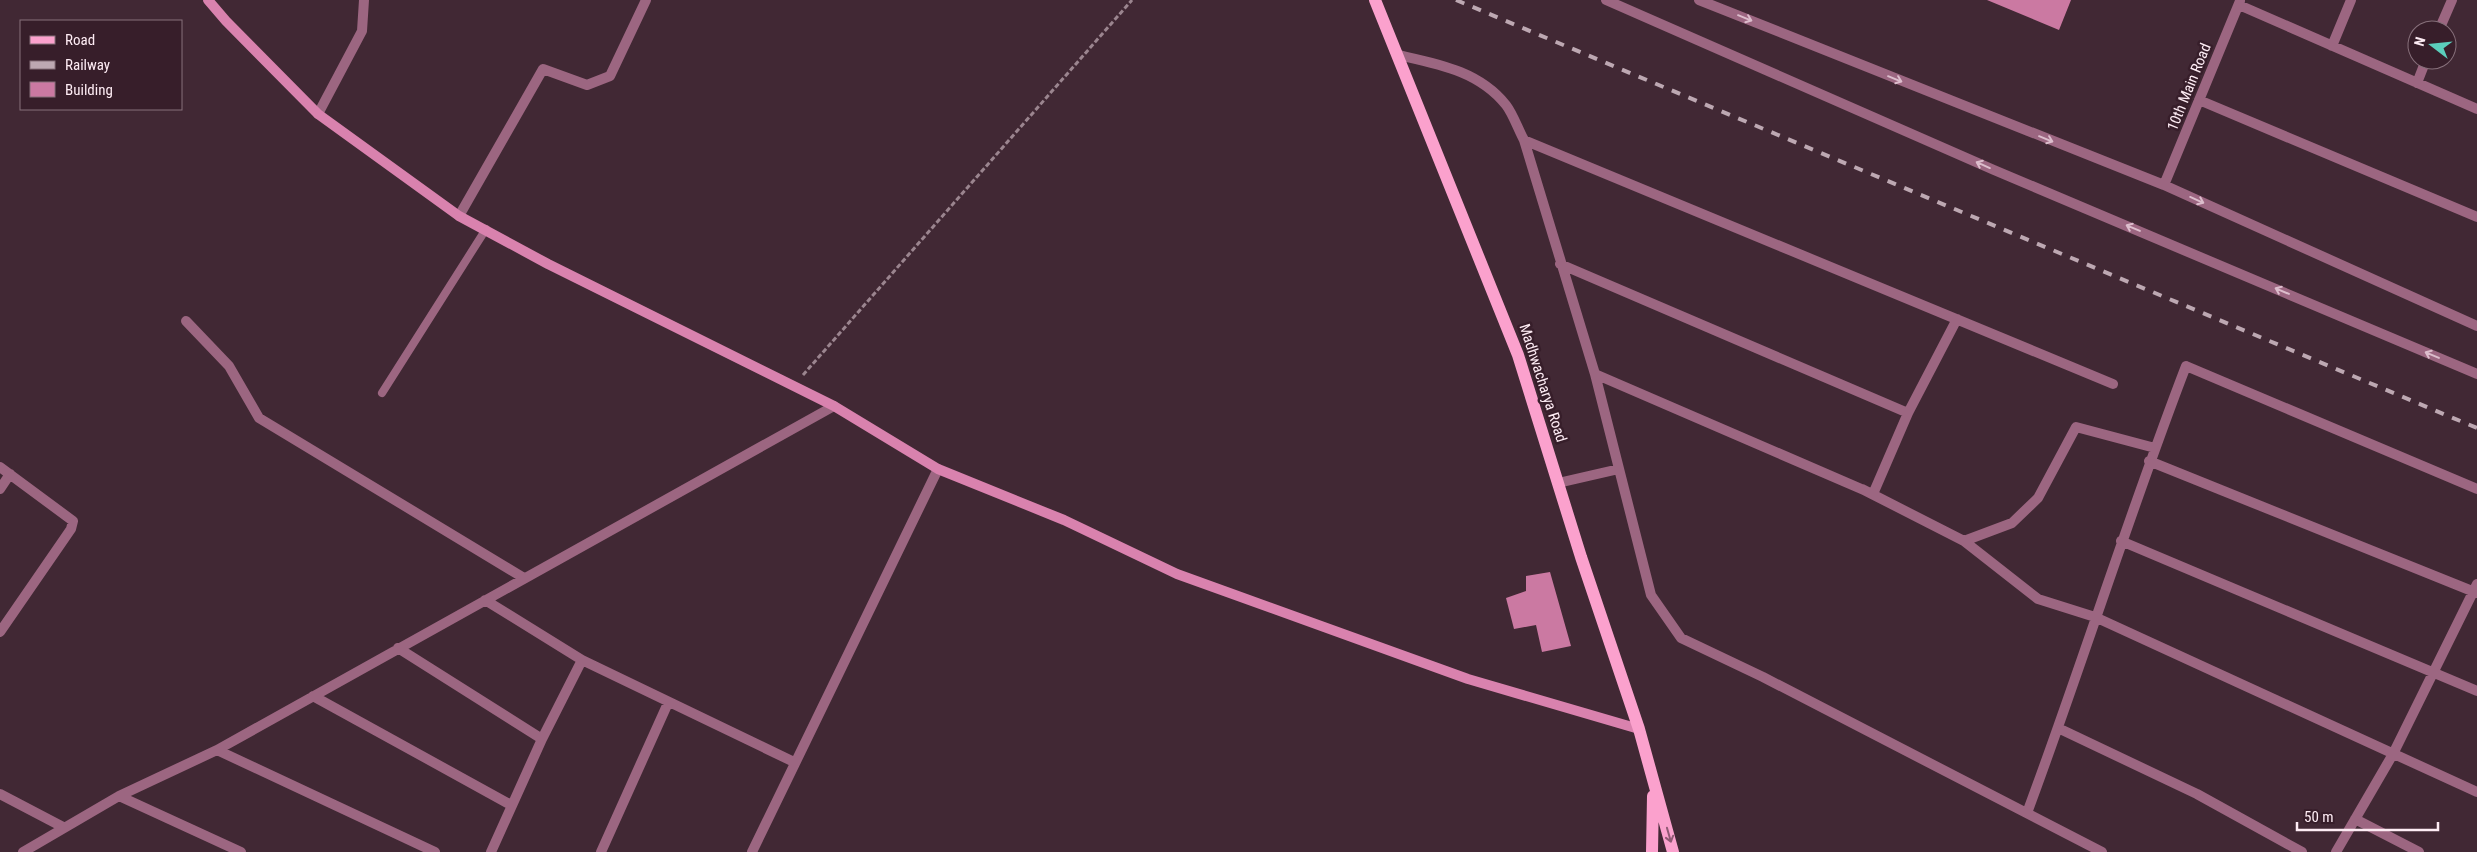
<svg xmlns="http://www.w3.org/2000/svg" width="2477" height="852" viewBox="0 0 2477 852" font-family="'Roboto Condensed',sans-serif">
<rect width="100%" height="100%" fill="#412834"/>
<path fill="#cb79a2" d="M1987,0H2071L2059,30Z
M1550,572L1571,646L1542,652L1536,625L1514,629L1506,598L1526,591V576Z"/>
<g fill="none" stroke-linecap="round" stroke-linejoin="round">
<path stroke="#9b858f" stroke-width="3" stroke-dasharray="5 2.5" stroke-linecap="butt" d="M803,375L1132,0"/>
<path stroke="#9c6681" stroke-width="8" d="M382,393L486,229"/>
<path stroke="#9c6681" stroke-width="10" d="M1606,0L1994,170L2477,374
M1699,0L2164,185L2477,326
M2239,5L2477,109
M2439,30L2452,0
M2332,46L2351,0
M1398,55C1438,64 1479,71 1506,105C1513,114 1518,129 1524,140L1595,374L1651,595L1681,638L1763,677L2102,852
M2417,83L2426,60
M2199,100L2477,217
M318,114L362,31L364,0
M1524,140L2113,384
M2164,185L2240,1
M459,216L543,69L587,85L610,76L646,0
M1560,264L1908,413
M186,321L229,366L259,418L524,578
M1595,374L1873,494L1908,413L1957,319
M2149,461L2477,593
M0,467L73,521L71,529L0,632
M1558,483L1619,469
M0,489L10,474
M1862,489L1964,541L2038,599L2095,617L2477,792
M1964,541L2012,523L2038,498L2076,427L2155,448
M2121,541L2477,691
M485,600L582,660L794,762
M398,648L542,739
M313,696L511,805
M2058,728L2197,794L2302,852
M217,750L435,852
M0,794L63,827
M119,796L241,852
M2027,813C2082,665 2129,514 2186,366L2477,489
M2355,819L2419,852
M23,852L119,796L217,750L834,406
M491,852L542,739L582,660
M601,852L668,703
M752,852L938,469
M2336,852L2393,754L2477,584"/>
<path stroke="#d982ae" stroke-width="10" d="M208,0L226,21L318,114L459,216L548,264L834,406L938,469L1064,520L1177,574L1468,679L1639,729"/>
<path stroke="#fba1cd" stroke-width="12" d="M1375,0L1518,355L1581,557L1639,729L1673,852
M1652,852L1653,796"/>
<path stroke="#bda8b2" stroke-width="4" stroke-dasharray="9 9" stroke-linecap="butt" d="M1456,0L2477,428"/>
</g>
<defs><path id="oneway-shaft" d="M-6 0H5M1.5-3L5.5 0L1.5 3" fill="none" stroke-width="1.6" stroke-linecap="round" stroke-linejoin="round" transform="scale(1.25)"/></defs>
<g stroke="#dcbdcc">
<use href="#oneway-shaft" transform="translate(1745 18) rotate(22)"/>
<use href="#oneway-shaft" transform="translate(1895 79) rotate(22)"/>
<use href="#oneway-shaft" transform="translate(2046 139) rotate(22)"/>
<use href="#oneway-shaft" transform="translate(1983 165) rotate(-156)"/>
<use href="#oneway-shaft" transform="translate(2197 200) rotate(24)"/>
<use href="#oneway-shaft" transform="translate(2133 228) rotate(-157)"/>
<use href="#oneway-shaft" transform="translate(2282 291) rotate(-157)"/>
<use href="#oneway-shaft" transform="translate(2432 355) rotate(-157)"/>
</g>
<use stroke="#8f5973" href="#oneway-shaft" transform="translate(1669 835) rotate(74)"/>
<g text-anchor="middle" stroke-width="5" stroke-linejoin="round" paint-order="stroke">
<g font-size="15" fill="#feecf4" stroke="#371e2a">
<text transform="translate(2189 87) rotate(-68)" y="5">10th Main Road</text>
<text transform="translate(1543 383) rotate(72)" y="5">Madhwacharya Road</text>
</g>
</g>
<rect x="20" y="20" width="162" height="90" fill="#371e2a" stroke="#87707b"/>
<rect x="30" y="36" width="25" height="8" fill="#fba1cd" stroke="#87707b"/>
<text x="65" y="45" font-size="15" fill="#feecf4">Road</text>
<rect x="30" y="61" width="25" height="8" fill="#bda8b2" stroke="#87707b"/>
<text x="65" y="70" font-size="15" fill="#feecf4">Railway</text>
<rect x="30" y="82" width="25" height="15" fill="#cb79a2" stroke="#87707b"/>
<text x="65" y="95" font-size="15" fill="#feecf4">Building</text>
<g transform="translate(2432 45) rotate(286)"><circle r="24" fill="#371e2a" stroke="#87707b"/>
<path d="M0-4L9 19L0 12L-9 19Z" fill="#5bcebc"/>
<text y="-8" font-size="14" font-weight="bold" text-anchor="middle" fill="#feecf4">N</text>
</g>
<path d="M2297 822v8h141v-8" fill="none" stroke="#feecf4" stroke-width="2.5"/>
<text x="2304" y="822" font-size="15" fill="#feecf4" stroke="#371e2a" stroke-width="4" paint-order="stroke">50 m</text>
</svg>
